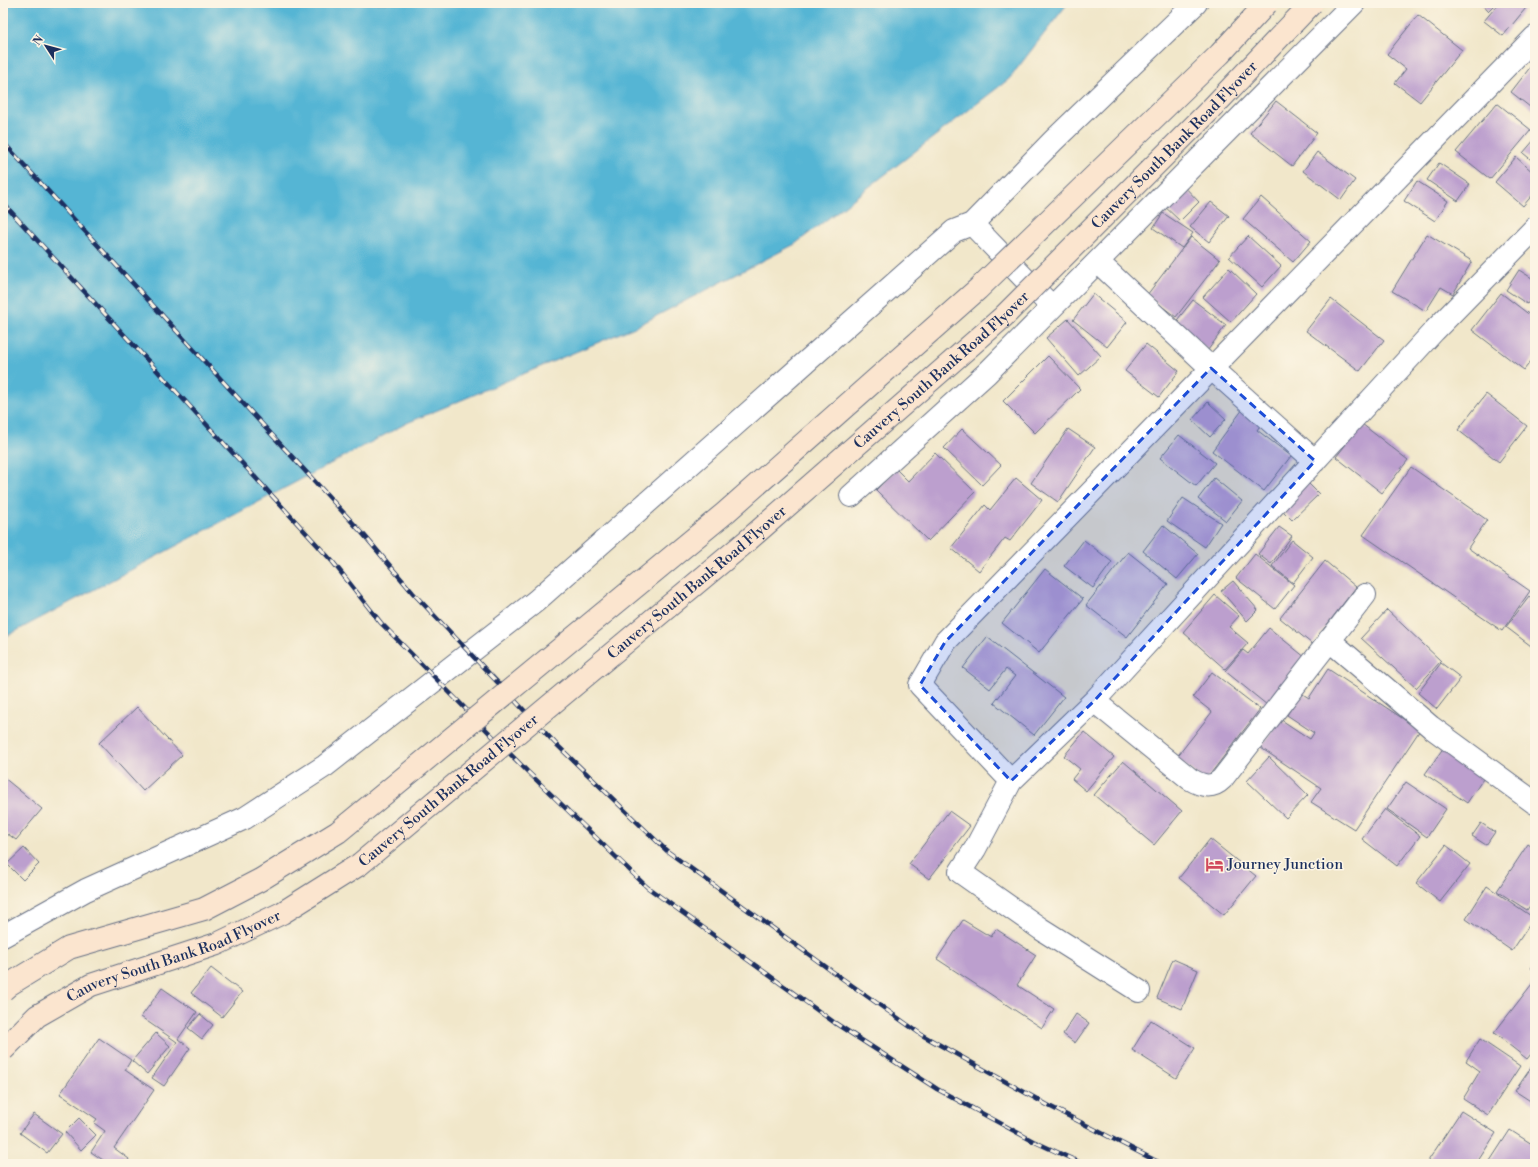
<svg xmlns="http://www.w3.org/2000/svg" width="1538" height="1167" viewBox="0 0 1538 1167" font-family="'Libre Bodoni',serif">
<rect width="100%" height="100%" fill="#fcf5e5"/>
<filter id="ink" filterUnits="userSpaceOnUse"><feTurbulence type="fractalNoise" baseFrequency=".025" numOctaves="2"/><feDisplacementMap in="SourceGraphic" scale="8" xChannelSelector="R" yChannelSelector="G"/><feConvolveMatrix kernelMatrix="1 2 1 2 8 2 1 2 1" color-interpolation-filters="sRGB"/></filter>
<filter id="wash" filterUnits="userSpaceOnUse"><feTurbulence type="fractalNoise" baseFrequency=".012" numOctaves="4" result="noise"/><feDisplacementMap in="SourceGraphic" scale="16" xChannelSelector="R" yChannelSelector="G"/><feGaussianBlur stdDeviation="0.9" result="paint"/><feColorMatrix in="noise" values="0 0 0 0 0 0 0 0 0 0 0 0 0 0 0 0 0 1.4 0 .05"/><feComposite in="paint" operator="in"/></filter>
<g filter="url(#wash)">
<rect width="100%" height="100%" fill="#f1e7ca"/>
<path fill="#55b5d4" stroke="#387299" d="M3,3H1068L1009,79L795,244L637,326L407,423L3,638Z"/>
<g id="blocks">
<path fill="#bc9fce" d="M1481,3H1496L1488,11Z
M1499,3H1530L1503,36L1484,21Z
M1418,15L1462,50L1420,102L1395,83L1406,69L1387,54Z
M1535,61V111L1511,92Z
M1276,101L1317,133L1292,166L1250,133Z
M1497,103L1531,130L1490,179L1456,152Z
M1535,139V163L1523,153Z
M1317,152L1355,180L1341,200L1303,171Z
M1516,157L1535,174V192L1523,206L1495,182Z
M1439,163L1470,184L1458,201L1427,180Z
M1417,181L1448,201L1435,221L1404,201Z
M1182,184L1199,202L1180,221L1162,204Z
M1261,197L1311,241L1293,262L1243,219Z
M1211,202L1229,216L1209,242L1190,227Z
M1163,213L1193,233L1182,248L1153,228Z
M1427,234L1472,261L1453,294L1441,287L1426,311L1392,291Z
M1248,236L1281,266L1262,287L1229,257Z
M1191,237L1220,260L1176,317L1147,295Z
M1229,268L1256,294L1231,322L1203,297Z
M1519,270L1535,280V293L1527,304L1506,290Z
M1501,293L1535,319V356L1524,370L1472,330Z
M1093,294L1127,322L1107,347L1073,320Z
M1331,299L1384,340L1360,371L1306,331Z
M1193,300L1226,325L1208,350L1174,324Z
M1068,319L1101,356L1079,376L1046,338Z
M1146,344L1179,371L1159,397L1125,371Z
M1048,356L1080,389L1035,433L1003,401Z
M1486,394L1527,426L1499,462L1458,430Z
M1208,402L1226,419L1210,437L1192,420Z
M1243,409L1262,423L1257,430L1291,456L1264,491L1212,451Z
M1362,424L1408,460L1382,493L1336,457Z
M962,429L1001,465L982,485L944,448Z
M1068,429L1095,447L1058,502L1031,483Z
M1179,435L1215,463L1196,486L1160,458Z
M935,453L975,492L928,541L876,490L896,469L908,481Z
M1411,467L1487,520L1468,548L1530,591L1502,631L1363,535Z
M1016,478L1042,500L1010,541L1005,538L979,571L951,548L985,505L990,510Z
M1214,478L1242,501L1226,521L1198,499Z
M1305,480L1319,494L1292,520L1278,506Z
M1183,498L1221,523L1205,547L1167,521Z
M1163,525L1198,554L1177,579L1143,551Z
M1279,527L1292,536L1271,564L1258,554Z
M1084,540L1112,562L1093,588L1064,566Z
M1292,540L1313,557L1293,583L1272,566Z
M1128,552L1168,584L1127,637L1086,605Z
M1255,554L1294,585L1275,609L1236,578Z
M1325,561L1356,587L1312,644L1280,618Z
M1045,569L1083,599L1039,653L1002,623Z
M1233,581L1258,610L1247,621L1221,591Z
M1215,595L1239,616L1229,627L1248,643L1225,669L1183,632Z
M1529,597L1535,601V649L1506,627Z
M1387,610L1441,661L1416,688L1361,638Z
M1269,628L1306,658L1267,705L1225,671L1243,650L1248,654Z
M987,637L1064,697L1034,735L994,703L1015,676L1006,669L990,689L963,668Z
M1441,663L1461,678L1437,709L1418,693Z
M1328,669L1420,730L1354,829L1311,802L1321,788L1261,748L1280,719L1310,739L1314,733L1287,715L1301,693L1309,698Z
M1212,672L1260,709L1205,781L1176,758L1212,712L1193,697Z
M137,707L182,755L143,791L99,743Z
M1084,732L1114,757L1086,791L1072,779L1080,769L1064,756Z
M1444,747L1485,776L1467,803L1425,774Z
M1269,757L1308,795L1286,818L1247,781Z
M1123,761L1182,811L1154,845L1094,795Z
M3,777L42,809L16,840L8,834L3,841Z
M1406,782L1446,809L1427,837L1387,809Z
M1385,809L1420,836L1397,866L1362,839Z
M949,811L970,826L929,879L909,864Z
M1481,823L1495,832L1486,845L1472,836Z
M1210,839L1256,876L1224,915L1179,878Z
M1528,844L1535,849V898L1527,910L1497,891Z
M1446,845L1470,864L1440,902L1416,883Z
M24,848L39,864L23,880L7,864Z
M1487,886L1534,918L1512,951L1466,919Z
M963,920L991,937L996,929L1036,955L1017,985L1054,1009L1042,1028L937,959Z
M1173,959L1198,970L1182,1009L1157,998Z
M1535,963V972L1531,968Z
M211,968L242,992L222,1017L191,993Z
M1535,980V1049L1527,1059L1494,1033Z
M162,988L197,1012L178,1039L190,1048L164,1086L152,1078L177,1042L141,1017Z
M200,1014L213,1025L202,1039L188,1028Z
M1076,1014L1089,1023L1075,1043L1063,1034Z
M1151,1020L1195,1048L1176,1078L1132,1050Z
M156,1033L170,1046L147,1074L132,1061Z
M99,1038L131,1060L125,1070L154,1090L114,1148L129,1159L126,1164H109L91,1152L105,1131L94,1123L97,1119L60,1094Z
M1480,1039L1520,1066L1488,1115L1463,1099L1480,1071L1466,1061Z
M1535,1062V1104L1515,1091Z
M1461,1111L1496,1133L1476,1164H1466L1460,1161L1458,1164H1426Z
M34,1114L62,1134L47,1153L20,1133Z
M79,1118L96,1135L81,1150L65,1132Z
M1510,1130L1535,1146V1162L1534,1164H1488Z"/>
</g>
</g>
<g filter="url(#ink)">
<use href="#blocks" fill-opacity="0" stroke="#666f84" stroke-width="1"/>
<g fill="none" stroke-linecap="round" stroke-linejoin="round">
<defs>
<path id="street" d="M972,224L1053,141L1196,3
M1098,262L1211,368L1315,461
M851,496L987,373L1354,3
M1329,640L1431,727L1535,803
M1094,701L1190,779C1202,786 1212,789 1222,779L1365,595
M1011,781L920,685L945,642L1535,37
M3,936L86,890L245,818L325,766L536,601L954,231L972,224L1052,307
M1139,991L1041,929L960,872L975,849L1011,781L1094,701L1434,331L1535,228"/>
</defs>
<use href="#street" stroke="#666f84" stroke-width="24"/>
<use href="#street" stroke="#fff" stroke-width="22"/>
<defs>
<path id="rail" d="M3,142L364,535L413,593L555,743L667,851L833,972L922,1035L1051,1107L1162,1164
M3,203L332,561L381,623L527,771L647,887L835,1023L937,1089L1033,1141L1083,1164"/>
</defs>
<use href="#rail" stroke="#1b2f5e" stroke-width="4.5"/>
<use href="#rail" stroke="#fcf5e5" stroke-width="3" stroke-dasharray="9" stroke-linecap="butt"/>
<defs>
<g id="secondary-bridge">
<path d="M3,990L10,984L69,948L204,909L260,880L338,832L725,513L978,289L1220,54L1267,3"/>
<path id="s1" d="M3,1050L37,1016L91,985L217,944L282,913L360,864L747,541L1003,317L1210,110L1312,3"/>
</g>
</defs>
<use href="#secondary-bridge" stroke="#666f84" stroke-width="24" stroke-linecap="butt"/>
<use href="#secondary-bridge" stroke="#fbe5cf" stroke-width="22"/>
</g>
</g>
<path fill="#1d4ed8" fill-opacity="0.2" stroke="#1d4ed8" stroke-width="3" stroke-dasharray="8 5" stroke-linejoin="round" d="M1211,368L1315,461L1094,701L1011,781L920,685L945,642Z"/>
<defs>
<symbol id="hotel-bare" viewBox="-9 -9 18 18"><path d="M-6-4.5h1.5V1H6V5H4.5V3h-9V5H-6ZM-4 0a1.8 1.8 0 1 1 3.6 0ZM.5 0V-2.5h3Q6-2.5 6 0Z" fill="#d1495b" stroke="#fcf5e5" stroke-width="2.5" paint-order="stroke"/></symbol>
</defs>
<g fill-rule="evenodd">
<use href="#hotel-bare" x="1202" y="852" width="25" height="25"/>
</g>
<g text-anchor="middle" stroke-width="3" stroke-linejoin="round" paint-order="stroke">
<g font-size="15" fill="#1b2f5e" stroke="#fcf5e5">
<text dy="5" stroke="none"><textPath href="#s1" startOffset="1494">Cauvery South Bank Road Flyover</textPath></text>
<text dy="5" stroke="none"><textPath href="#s1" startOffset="1170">Cauvery South Bank Road Flyover</textPath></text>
<text dy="5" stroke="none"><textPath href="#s1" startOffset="846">Cauvery South Bank Road Flyover</textPath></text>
<text dy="5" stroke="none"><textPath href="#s1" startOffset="522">Cauvery South Bank Road Flyover</textPath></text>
<text dy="5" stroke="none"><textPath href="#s1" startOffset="198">Cauvery South Bank Road Flyover</textPath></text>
</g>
<g font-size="15" fill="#1b2f5e" stroke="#fcf5e5" text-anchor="start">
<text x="1227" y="869">Journey Junction</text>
</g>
</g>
<rect width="1538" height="1167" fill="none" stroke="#fcf5e5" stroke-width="16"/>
<g transform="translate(46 46) rotate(306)" stroke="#fcf5e5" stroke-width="3" paint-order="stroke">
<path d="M0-3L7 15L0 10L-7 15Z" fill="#1b2f5e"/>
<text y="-6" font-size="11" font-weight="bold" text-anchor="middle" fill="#1b2f5e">N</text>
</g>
</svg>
